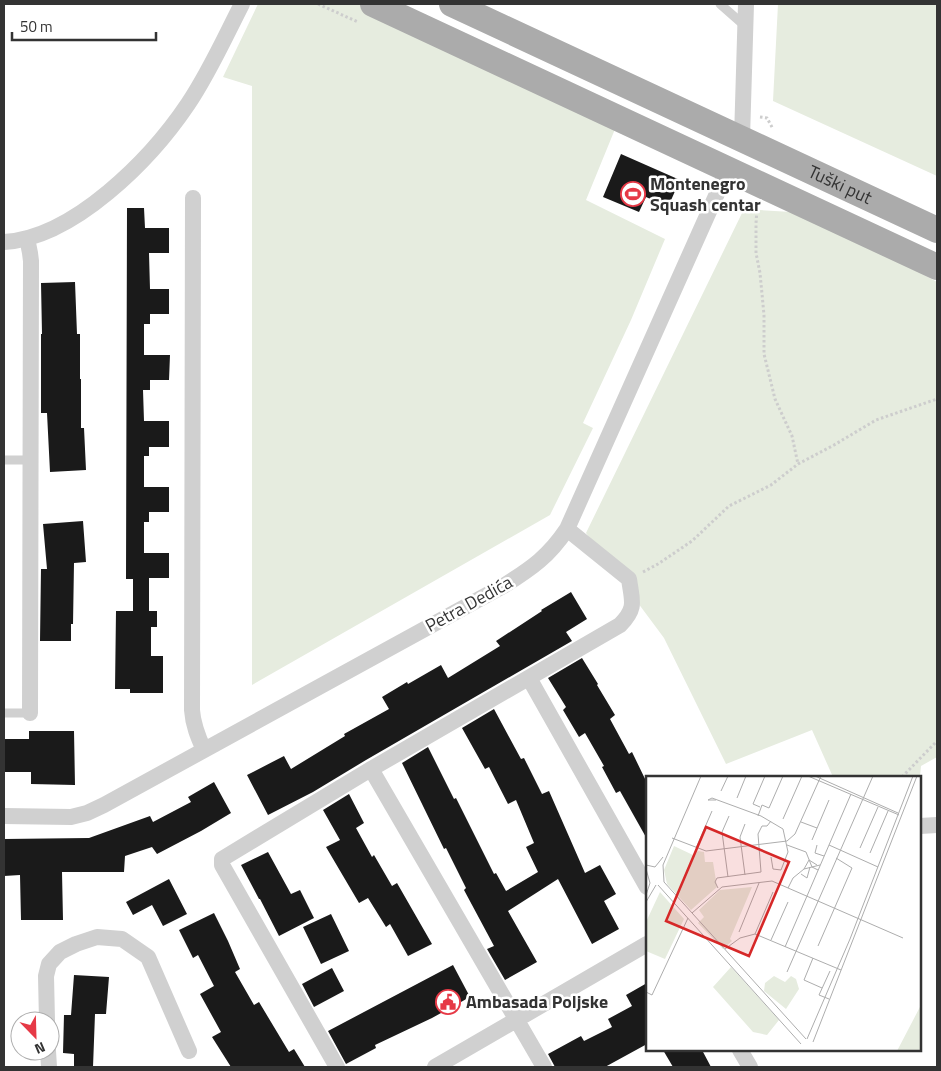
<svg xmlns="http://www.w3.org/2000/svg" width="941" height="1071" viewBox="0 0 941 1071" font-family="'Titillium Web',sans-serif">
<rect width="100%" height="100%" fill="#fff"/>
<path fill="#e6ecdf" d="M258,4H372L622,112L586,200L665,239L631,320L583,423L593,428L550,515L252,685V86L223,77Z
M778,4H937V176L773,101Z
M744,209L791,212L917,271L937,282V757L921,766L920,777H833L812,730L726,764L664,638L586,533Z"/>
<path fill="#1a1a1a" d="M621,154L680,180L668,207L646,197L639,212L603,197Z
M127,208H144L145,228H169V253H149L150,289H169V314H150V324H144V355H170L169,380H150V390H143L144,421H169V447H149V456H144V487H169V512H149V522H144V553H169V578H149V611H157V627H151V656H163V693H130V689H115L116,611H133V579H126Z
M75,282L77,334H80V379H81V428H84L86,470L50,472L47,413H41V334H42L41,283Z
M83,521L86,562L74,563L73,624H71V641H40L41,569H47L43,524Z
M571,592L587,619L566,632L572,641L366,760L313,792L268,815L247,775L284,756L291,769L345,736L344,734L389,709L382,697L407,682L408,684L441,665L448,678L500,646L496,641L542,611L541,610Z
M582,658L598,684L597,685L615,715L610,719L629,754L632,752L647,783V839L620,791L616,793L602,767L604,766L585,733L579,737L563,710L566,707L548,678Z
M494,709L521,759L524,758L542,794L549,791L585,873L600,865L616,894L604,901L619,929L592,944L558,879L508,911L537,962L505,980L487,949L494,946L464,890L466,888L446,848L444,849L402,763L428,747L454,799L456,798L494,874L496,873L506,891L538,872L526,847L534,843L516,800L508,804L489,767L485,769L462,728Z
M29,731H74L75,785L31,784V772H4V739H29Z
M214,782L231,813L201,831L157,854L152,847L125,856L124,872H62L63,920H21L20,875L4,876V839L89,838L150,816L153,822L191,802L188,797Z
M349,794L364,823L356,828L372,857L374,855L392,886L397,883L432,944L408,956L390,924L386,927L368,898L359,903L326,847L340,840L323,810Z
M268,852L291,894L300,890L314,918L279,936L260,899H259L241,865Z
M169,879L187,914L163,926L152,905L133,915L126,902Z
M214,913L228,941L240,969L235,972L254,1005L259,1002L289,1052L294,1049L305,1067H231L212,1037L221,1032L200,994L214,986L198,955L193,958L179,930Z
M331,914L349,951L321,964L303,927Z
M453,965L470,997L432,1018L375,1045L376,1048L346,1064L328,1031Z
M332,968L344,991L314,1007L302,984Z
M74,975L109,977L106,1014H95L93,1067H74V1054L63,1053L64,1015H71Z
M647,983V1044L605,1067H555L548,1054L581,1036L584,1041L612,1027L608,1019L632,1006L626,995Z
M663,1050H702L711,1067H673Z"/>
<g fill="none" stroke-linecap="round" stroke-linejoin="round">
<path stroke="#cdcdcd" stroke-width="3" stroke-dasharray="2.5 2.5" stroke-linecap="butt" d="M318,4L358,22
M760,117L767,118L773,129
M759,206L757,210L756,223V253L760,273L764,315V354L775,399L792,436L798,464
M643,572L658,564L692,541L729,506L771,485L798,464L834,445L876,420L937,399
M902,777L937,741"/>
<path stroke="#d0d0d0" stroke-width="9" d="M720,4L745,26
M4,460H30
M4,713H30"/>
<path stroke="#d0d0d0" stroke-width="16" d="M742,138L746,4
M193,198L192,710C193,725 198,737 204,750
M27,238L30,253L31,261L30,713
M4,242C74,238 151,159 188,104C209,73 225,37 242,4
M529,678L647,887
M371,769L544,1067
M4,816L71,817L87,813L104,805L505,585C532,568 549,556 567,529L728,169
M920,826L937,825
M47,1021L46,976L49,964L60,952L76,944L97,937L122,939L148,957L189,1051
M740,1050L750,1067
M48,1051L49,1067
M337,1067L222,865V859L371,769L620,625C637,608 632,601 629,579L567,529
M435,1067L647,944"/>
<g stroke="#ababab" stroke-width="26">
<path d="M373,4L937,267"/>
<path id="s1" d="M452,4L937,230"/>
</g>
</g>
<defs>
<symbol id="stadium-ring" viewBox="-11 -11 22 22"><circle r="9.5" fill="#fff" stroke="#e63946" stroke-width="1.5"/><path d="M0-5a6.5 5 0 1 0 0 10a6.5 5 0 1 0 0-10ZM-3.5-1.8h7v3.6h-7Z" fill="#e63946"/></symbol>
<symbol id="civic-ring" viewBox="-11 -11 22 22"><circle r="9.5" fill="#fff" stroke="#e63946" stroke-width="1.5"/><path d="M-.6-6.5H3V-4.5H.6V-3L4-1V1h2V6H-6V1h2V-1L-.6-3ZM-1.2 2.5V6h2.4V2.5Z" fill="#e63946"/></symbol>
</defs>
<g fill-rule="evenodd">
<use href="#stadium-ring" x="619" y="180" width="28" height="28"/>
<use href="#civic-ring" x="434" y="988" width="28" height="28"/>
</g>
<g text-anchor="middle" stroke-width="5" stroke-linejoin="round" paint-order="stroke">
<g font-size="18" font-weight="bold" fill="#333" stroke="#fff" text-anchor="start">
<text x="650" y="190">Montenegro<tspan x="650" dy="21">Squash centar</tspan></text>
<text x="466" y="1008">Ambasada Poljske</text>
</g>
<g font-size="18" fill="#333" stroke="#fff">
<text dy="6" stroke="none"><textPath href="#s1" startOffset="428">Tuški put</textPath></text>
<text transform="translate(469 604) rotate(-29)" y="6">Petra Dedića</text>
</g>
</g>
<g transform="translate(646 776)">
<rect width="275" height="275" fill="#fff"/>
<path d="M28,70L47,79L52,75L58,76L59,86H67L71,111L45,134L21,108L18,94ZM106,111L84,163L86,165L77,173L52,147L58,141L53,134L74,114ZM14,116L38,143L19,183L0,175V146ZM85,191L133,244L121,259L107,256L67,211ZM128,200L139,206L145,200L150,203L153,213L140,233L118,215L119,207ZM275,229V275H251Z" fill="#e6ecdf"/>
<path fill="none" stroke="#adadad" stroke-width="1" d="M55,0L17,89L18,106L160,263M162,0L253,39M169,0L252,37M75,15L82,0M91,22L100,0M70,24H62L66,22L115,40L137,53L142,76L135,94L127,93L125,81M114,31L107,28L119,0M112,40L116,29L123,32L137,0M137,43L156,0M155,46L171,52M99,48L94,61L99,99M26,62L60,75L141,65L149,58L175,0M166,64L183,24M141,69L160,76L166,91L172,94M171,69L169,77L178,80M183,69L232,91M50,72L66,35M214,72L232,31M224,77L242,35M0,89L9,91L17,81M0,93L4,107L0,119M158,93L163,84L171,89M155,98L161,102L164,91M82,101L76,56L83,40M12,109L155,268M72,112L69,106L71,102L115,96L112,58L116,50H121L125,45M142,112L147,102L158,93L174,89M0,126L10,109M46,137L76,111L126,105L257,162M93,156L113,107M109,158L127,116M125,164L142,126M172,170L206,92L190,82M139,171L205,18M79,173L94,162L109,158L195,194M167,182L158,204L176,212M141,196L227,0M0,216L6,219L42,142M183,223L173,219L184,195M161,263L204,163L267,0M167,266L271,0"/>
<path fill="#d62828" fill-opacity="0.15" stroke="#d62828" stroke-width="2.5" d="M60,51L143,86L103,180L20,145Z"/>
<rect width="275" height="275" fill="none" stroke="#333" stroke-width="2.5"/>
</g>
<rect width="941" height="1071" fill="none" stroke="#333333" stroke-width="10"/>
<g transform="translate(35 1036) rotate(157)"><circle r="24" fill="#ffffff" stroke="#adadad"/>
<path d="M0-4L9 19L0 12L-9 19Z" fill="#e63946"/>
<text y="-8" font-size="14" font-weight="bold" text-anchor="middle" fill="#333333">N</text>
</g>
<path d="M12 32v8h144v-8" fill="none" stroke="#333333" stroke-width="2.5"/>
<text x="20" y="32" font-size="15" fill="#333333" stroke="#ffffff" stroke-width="4" paint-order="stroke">50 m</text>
</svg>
